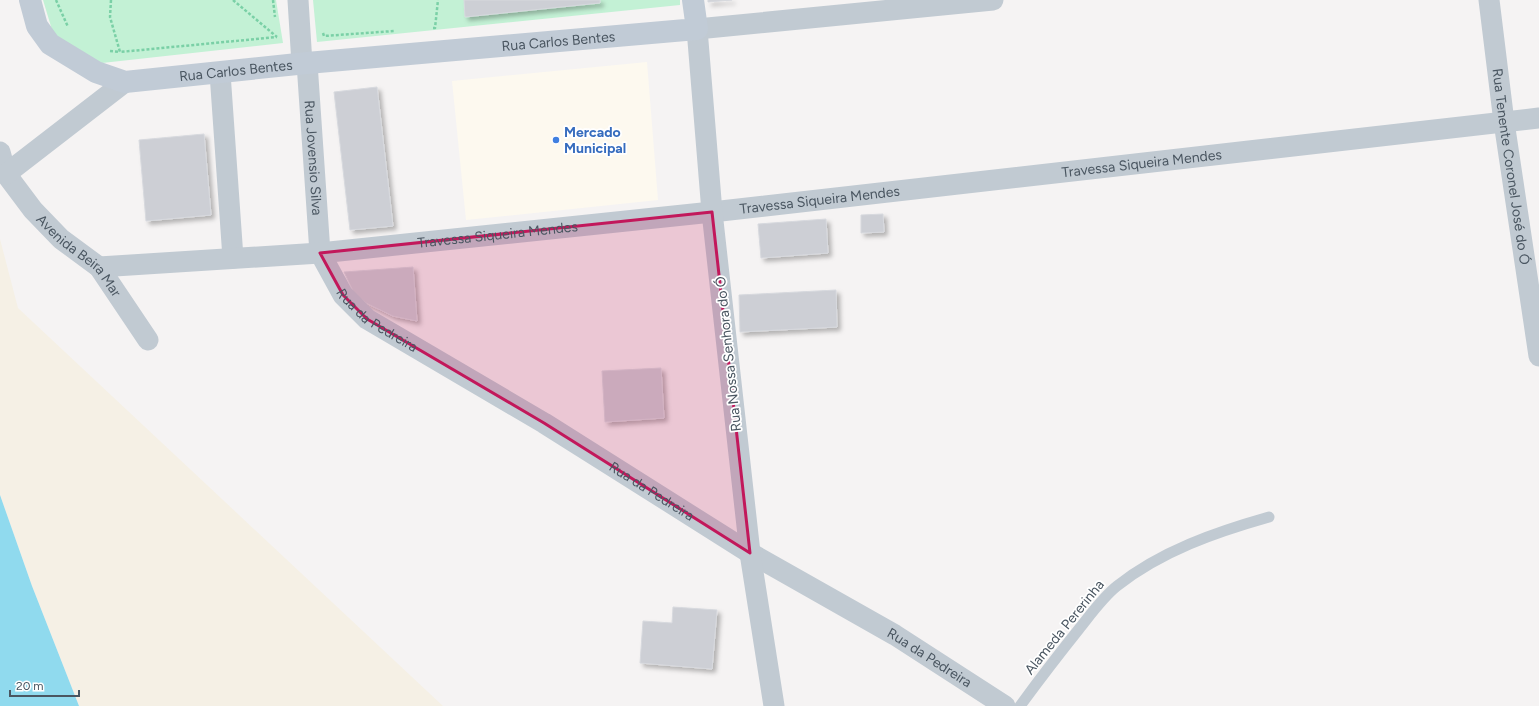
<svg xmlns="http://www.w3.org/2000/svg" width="1539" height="706" viewBox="0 0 1539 706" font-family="Figtree,sans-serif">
<defs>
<filter id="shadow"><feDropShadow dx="3.5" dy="3.5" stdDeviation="2" flood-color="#0004"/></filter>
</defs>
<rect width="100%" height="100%" fill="#f5f3f3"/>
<path fill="#fdf9ef" d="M647,62L658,200L466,220L452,81Z"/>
<path fill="#c3f1d5" d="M43,0H276L283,43L102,63L56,43Z
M313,0H680V5L317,42Z"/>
<path fill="#f5f0e5" d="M0,239L18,308L443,706H79L32,586L0,495Z"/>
<path fill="#90daee" d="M0,495L32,586L79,706H0Z"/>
<path fill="#cdcfd5" stroke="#d7d9de" filter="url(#shadow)" d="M464,0H600V3L465,17Z
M708,0H732L708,2Z
M377,87L393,226L350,230L334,92Z
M204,134L211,215L146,221L139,140Z
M883,214L884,232L861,233V215Z
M826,219L828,253L761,258L758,224Z
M413,267L417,321L393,316L366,303L354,293L344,272Z
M836,290L837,327L740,332L739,295Z
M661,368L664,418L605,422L602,371Z
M673,607L717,610L712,669L640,663L643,621L672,623Z"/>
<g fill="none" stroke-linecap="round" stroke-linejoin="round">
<path stroke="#7ad0a6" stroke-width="2.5" stroke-dasharray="3 2" stroke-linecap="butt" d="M56,0L68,27
M111,0L110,17L120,52L277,37
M233,0L277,37
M273,0L275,17
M433,28H435L438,0
M323,33L324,36L394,31
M110,51L120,52"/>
<path stroke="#c1cad2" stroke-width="11" d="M1020,706C1039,680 1059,654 1079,629C1091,614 1103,597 1117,586C1161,551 1216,532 1269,517"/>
<g stroke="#c1cad2" stroke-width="21">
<path d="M298,0L302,64"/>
<path id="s1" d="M1489,0L1504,122L1539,356"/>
<path id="s2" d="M307,63L320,253L343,295L367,319L544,423L750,553L895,635L1005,706"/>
<path d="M220,73L233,258"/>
<path id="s3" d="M0,152L6,174L33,210L61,239L99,267L148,340"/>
<path d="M6,174L125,82"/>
<path id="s4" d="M99,267L320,253L712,212L1539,118"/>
<path d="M774,706L750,553L712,212L697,29L993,0"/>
</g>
<path stroke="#c1cbd6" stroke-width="22" id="s5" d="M30,0L37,26L50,44L96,72L125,82L307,63L697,29L693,0"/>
</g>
<path fill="#c2185b" fill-opacity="0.2" stroke="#c2185b" stroke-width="3" stroke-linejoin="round" d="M712,212L750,553L544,423L367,319L343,295L320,253Z"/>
<circle fill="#3f7fe0" stroke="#fff" stroke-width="1.5" cx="556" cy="140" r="4"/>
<g text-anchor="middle" stroke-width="3.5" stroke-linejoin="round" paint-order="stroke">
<g font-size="14" fill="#4a5661" stroke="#fff">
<text dy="5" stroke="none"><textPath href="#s5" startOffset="569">Rua Carlos Bentes</textPath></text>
<text dy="5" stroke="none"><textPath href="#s5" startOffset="245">Rua Carlos Bentes</textPath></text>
<text dy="5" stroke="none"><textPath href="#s2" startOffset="95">Rua Jovensio Silva</textPath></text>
<text dy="5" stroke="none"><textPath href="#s4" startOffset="1048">Travessa Siqueira Mendes</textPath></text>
<text dy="5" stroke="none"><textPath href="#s1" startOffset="168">Rua Tenente Coronel José do Ó</textPath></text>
<text dy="5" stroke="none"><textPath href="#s4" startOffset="724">Travessa Siqueira Mendes</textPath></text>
<text dy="5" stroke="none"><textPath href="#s4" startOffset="400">Travessa Siqueira Mendes</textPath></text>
<text dy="5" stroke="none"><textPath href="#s3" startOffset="133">Avenida Beira Mar</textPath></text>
<text dy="5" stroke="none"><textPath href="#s2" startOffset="281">Rua da Pedreira</textPath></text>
<text transform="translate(728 354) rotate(-96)" y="5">Rua Nossa Senhora do Ó</text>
<text dy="5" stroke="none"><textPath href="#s2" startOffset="605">Rua da Pedreira</textPath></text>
<text transform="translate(1064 627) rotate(-51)" y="5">Alameda Pererinha</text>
<text dy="5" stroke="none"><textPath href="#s2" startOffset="929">Rua da Pedreira</textPath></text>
</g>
<g font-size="14" font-weight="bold" fill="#366cbe" stroke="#fff" text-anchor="start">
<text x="564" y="137">Mercado<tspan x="564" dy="16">Municipal</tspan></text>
</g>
</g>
<path d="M10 690v6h69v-6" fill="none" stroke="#4a5661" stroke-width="2"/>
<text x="16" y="690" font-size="12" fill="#4a5661" stroke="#ffffff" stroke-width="3" paint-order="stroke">20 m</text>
</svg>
